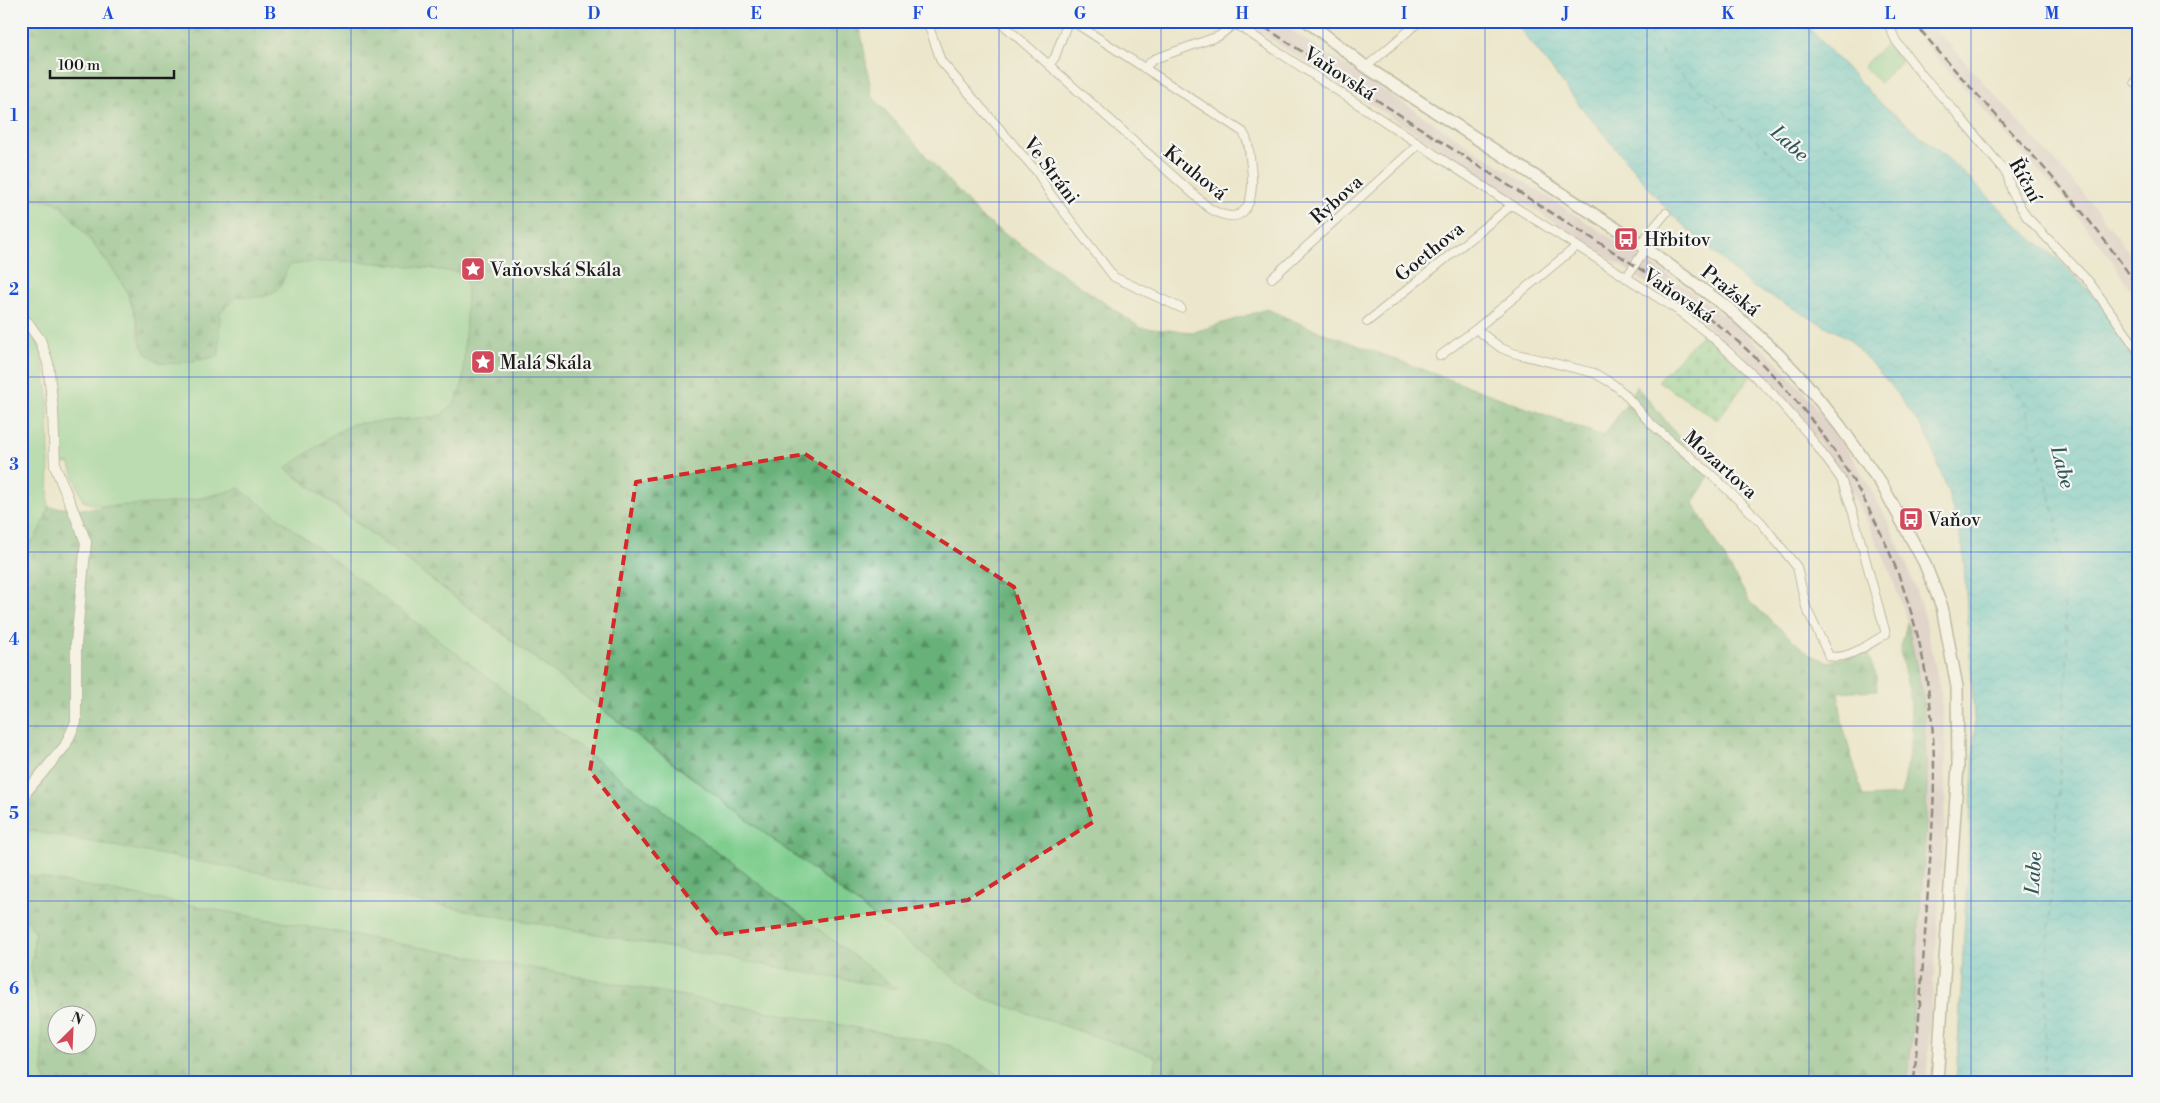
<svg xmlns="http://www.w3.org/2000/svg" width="2160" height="1103" viewBox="0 0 2160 1103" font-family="'Libre Bodoni',serif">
<defs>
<pattern id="forest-firs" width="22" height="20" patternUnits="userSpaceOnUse" patternTransform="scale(1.25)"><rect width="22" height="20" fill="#67b179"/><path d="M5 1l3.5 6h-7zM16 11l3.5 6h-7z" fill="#548f62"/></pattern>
<pattern id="cemetery-stones" width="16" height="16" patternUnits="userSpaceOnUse" patternTransform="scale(1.25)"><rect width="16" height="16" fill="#7fce8e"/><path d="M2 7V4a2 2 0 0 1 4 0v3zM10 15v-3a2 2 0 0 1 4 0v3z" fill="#6db07a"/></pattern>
<pattern id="water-waves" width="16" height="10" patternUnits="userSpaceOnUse" patternTransform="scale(1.25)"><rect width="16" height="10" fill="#5bc7d2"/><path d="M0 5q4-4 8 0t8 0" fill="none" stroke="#4faab4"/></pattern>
</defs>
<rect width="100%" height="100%" fill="#f6f6f2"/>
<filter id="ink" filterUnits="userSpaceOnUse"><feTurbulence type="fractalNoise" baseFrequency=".02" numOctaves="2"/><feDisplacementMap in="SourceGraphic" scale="10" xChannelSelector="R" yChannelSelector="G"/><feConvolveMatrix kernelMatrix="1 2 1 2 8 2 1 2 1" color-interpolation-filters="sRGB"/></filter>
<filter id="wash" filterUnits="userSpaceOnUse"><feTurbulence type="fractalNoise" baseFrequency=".0096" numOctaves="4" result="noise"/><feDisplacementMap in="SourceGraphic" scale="20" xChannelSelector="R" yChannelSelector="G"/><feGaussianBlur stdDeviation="1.12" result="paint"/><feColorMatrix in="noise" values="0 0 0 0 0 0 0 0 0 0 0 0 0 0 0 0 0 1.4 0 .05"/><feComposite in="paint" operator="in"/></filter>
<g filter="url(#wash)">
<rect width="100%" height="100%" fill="#ece7cc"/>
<path fill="#d2bdc7" d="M1242,21H1277L1683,285L1730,320L1770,355L1805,393L1853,458L1882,509L1906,562L1925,617L1941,694L1946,747L1945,827L1926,1082H1908L1926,826L1927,748L1923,697L1907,622L1889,569L1865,517L1837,468L1806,424L1774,387L1738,351L1698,319L1614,261Z
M1904,21H1928L2079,188L2118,237L2139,268V302L2103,248L2065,200Z"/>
<path fill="#7fce8e" stroke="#4e7555" d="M1886,44L1902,61L1880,83L1863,66Z
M21,198L55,202L69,213L114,271L126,289L137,321L139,340L146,354L220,312L238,296L264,297L282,284L285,271L290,265C345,256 401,265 456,272L466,276L467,294L463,383L455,403L440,416L353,424L336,433L286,469L980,997L1156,1057L1152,1082H1011L949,1045L21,874V829L895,988L239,488C204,500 117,515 83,501L69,463L59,465L51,365L21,314Z
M21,323L38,344L43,363L48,394L49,460L48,511L36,537L21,551Z
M21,919L28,921L35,933L31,968L41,1018L43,1074L47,1082H21Z"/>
<path fill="url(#forest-firs)" stroke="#42664a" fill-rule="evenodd" d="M21,21H859L872,96L982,218L1141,328L1194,332L1267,309L1308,327L1603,436L1628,402L1636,386L1655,407L1709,476L1693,503L1750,602L1810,655L1829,662L1866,650L1876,675L1877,690L1838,692L1843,726L1863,797L1902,795L1912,736L1910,696L1900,652L1907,622L1923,697L1927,774L1926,826L1908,1082H1152L1156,1057L980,997L286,468L336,433L354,424L440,416L455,403L463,383L467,294L465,276L456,272C401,265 345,256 290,265C285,271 285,277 282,283C273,299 254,298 238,296L220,312L219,356C206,359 170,367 159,362C138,351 142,340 137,321C135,311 130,301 127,292C121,277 68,209 55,202C46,198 31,198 21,198Z
M239,488L897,989L21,829V551L36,537L48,511V507L81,509L111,506L171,503L204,498Z
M21,874L949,1045L1011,1082H47L43,1074L41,1018L31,968L35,933L28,921L21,919ZM58,1016H88V1046H58Z"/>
<path fill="url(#cemetery-stones)" stroke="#4e7555" d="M1703,333L1751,376L1717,420L1658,381Z"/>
<path fill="url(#water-waves)" stroke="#3c7277" d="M1514,21H1802L1875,98L1953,163L2029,236L2060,261L2098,300L2139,360V1082H1956L1975,731L1963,549L1948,492L1928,436L1890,384L1848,338L1751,286L1670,213L1586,113Z"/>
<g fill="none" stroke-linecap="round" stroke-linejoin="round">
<path stroke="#32585c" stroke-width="1" stroke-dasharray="6 5" stroke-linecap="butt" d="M1643,21L1669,63L1887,255L2025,402L2057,523L2068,650L2046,975L2045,1082"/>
</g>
</g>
<g filter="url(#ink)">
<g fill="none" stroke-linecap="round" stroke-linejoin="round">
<defs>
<path id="street" d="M927,21L941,61L1037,172L1051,195L1114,277L1181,308
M999,21L1049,65
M1068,21L1055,57L1049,65L1209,208C1248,232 1255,198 1251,166C1249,154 1250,142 1243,132L1072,21
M1231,21L1512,205L1676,309L1711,336L1751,373L1772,393L1808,434L1841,479L1853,513L1886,634C1870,643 1847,661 1829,656L1806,607L1797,567L1760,521L1712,475L1650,423L1624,393L1613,384L1594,373L1513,353L1501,348L1476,329
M1887,21L1896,41L1922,75L1961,118L2007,174L2012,192L2026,216L2090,283L2139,352
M2038,21H2046
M1366,67L1420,21
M1144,68L1154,59L1219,36L1234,24
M2135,82L2139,86
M1640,244L1666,213
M1272,278L1419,144
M1626,278L1646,248
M1367,322L1512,205
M1440,356L1476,329L1577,246"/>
<path id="secondary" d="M21,318L28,323L40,340L48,363L53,410L55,466L86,542L76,643V722L65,746L21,798"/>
<path id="primary" d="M1307,21L1366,67L1640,244L1728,308L1779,355L1802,379L1840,426L1882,485L1924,562L1942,607L1957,687L1958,766L1937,1082"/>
</defs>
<use href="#street" stroke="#848274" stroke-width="10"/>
<use href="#secondary" stroke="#848274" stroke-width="12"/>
<use href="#primary" stroke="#848274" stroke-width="14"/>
<use href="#street" stroke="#fff" stroke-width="8"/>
<use href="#secondary" stroke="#fff" stroke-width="10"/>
<use href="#primary" stroke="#fff" stroke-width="11"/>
<path stroke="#1c1c1c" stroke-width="2.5" stroke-dasharray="8 4" stroke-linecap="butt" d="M1255,21C1346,80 1437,139 1528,198C1594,240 1663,280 1723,329C1833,419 1910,554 1929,695C1938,759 1933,824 1928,888C1924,953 1919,1017 1914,1082
M1913,21C1987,112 2075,190 2139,289"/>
</g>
</g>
<path d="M0 0H2160V1103H0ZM805,454L1014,587L1093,822L968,900L718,935L590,771L636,482Z" fill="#ece7cc" fill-opacity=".55" fill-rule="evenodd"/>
<path fill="none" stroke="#d62828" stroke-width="4" stroke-dasharray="10 6" stroke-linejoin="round" d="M805,454L1014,587L1093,822L968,900L718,935L590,771L636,482Z"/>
<path fill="none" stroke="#1d4ed8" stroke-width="1" stroke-opacity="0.55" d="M189,21V1082M351,21V1082M513,21V1082M675,21V1082M837,21V1082M999,21V1082M1161,21V1082M1323,21V1082M1485,21V1082M1647,21V1082M1809,21V1082M1971,21V1082M21,202H2139M21,377H2139M21,552H2139M21,726H2139M21,901H2139"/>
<defs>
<symbol id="bus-square" viewBox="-11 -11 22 22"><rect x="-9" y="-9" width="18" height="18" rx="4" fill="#d1495b" stroke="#f6f6f2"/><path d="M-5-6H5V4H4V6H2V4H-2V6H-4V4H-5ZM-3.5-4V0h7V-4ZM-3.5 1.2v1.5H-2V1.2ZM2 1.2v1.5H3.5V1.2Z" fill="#fff"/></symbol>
<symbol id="sight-square" viewBox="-11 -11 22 22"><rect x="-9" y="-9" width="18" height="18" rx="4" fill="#d1495b" stroke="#f6f6f2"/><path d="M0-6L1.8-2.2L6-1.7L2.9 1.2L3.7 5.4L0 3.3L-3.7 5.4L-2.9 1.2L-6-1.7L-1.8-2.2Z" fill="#fff"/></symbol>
</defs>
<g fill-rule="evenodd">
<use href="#bus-square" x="1612" y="225" width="28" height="28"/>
<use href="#sight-square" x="459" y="255" width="28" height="28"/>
<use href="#sight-square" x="469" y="348" width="28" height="28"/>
<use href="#bus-square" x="1897" y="505" width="28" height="28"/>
</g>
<g text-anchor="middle" stroke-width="4.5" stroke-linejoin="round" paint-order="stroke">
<g font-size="19" fill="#1c1c1c" stroke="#f6f6f2">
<text transform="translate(1340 73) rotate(33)" y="7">Vaňovská</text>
<text transform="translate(1052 170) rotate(53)" y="7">Ve Stráni</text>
<text transform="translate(1196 172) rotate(39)" y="7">Kruhová</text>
<text transform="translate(2026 180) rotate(61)" y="7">Říční</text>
<text transform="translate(1336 199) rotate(-42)" y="7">Rybova</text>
<text transform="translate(1429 251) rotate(-39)" y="7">Goethova</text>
<text transform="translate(1731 290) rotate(39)" y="7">Pražská</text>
<text transform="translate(1679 295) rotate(34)" y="7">Vaňovská</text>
<text transform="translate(1721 464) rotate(42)" y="7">Mozartova</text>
</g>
<g font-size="19" fill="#1c1c1c" stroke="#f6f6f2" text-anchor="start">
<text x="1644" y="246">Hřbitov</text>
<text x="490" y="276">Vaňovská Skála</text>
<text x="500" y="369">Malá Skála</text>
<text x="1928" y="526">Vaňov</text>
</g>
<g font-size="20" font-style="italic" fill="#32585c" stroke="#f6f6f2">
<text transform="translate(1790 143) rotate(42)" y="7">Labe</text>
<text transform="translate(2063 467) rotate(75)" y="7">Labe</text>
<text transform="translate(2033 873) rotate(-86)" y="7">Labe</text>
</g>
</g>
<rect width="2160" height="1103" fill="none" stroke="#f6f6f2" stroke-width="55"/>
<g transform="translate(72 1030) rotate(24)"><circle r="24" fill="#f6f6f2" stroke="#9f9f9c"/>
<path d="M0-4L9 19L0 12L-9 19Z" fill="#d1495b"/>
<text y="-8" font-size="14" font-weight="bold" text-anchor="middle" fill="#1c1c1c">N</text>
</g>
<path d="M50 70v8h124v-8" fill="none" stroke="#1c1c1c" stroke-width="2.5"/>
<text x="58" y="70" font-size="15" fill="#1c1c1c" stroke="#f6f6f2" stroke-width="4" paint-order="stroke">100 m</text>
<rect x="28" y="28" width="2104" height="1048" fill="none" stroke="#1d4ed8" stroke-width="2"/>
<g font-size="16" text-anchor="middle" font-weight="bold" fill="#1d4ed8">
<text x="108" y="19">A</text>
<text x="270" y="19">B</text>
<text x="432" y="19">C</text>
<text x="594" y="19">D</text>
<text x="756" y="19">E</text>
<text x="918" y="19">F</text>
<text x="1080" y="19">G</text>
<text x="1242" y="19">H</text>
<text x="1404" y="19">I</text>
<text x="1566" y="19">J</text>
<text x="1728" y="19">K</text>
<text x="1890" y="19">L</text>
<text x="2052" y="19">M</text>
<text x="14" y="121">1</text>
<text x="14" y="295">2</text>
<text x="14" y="470">3</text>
<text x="14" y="645">4</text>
<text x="14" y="819">5</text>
<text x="14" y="994">6</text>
</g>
</svg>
